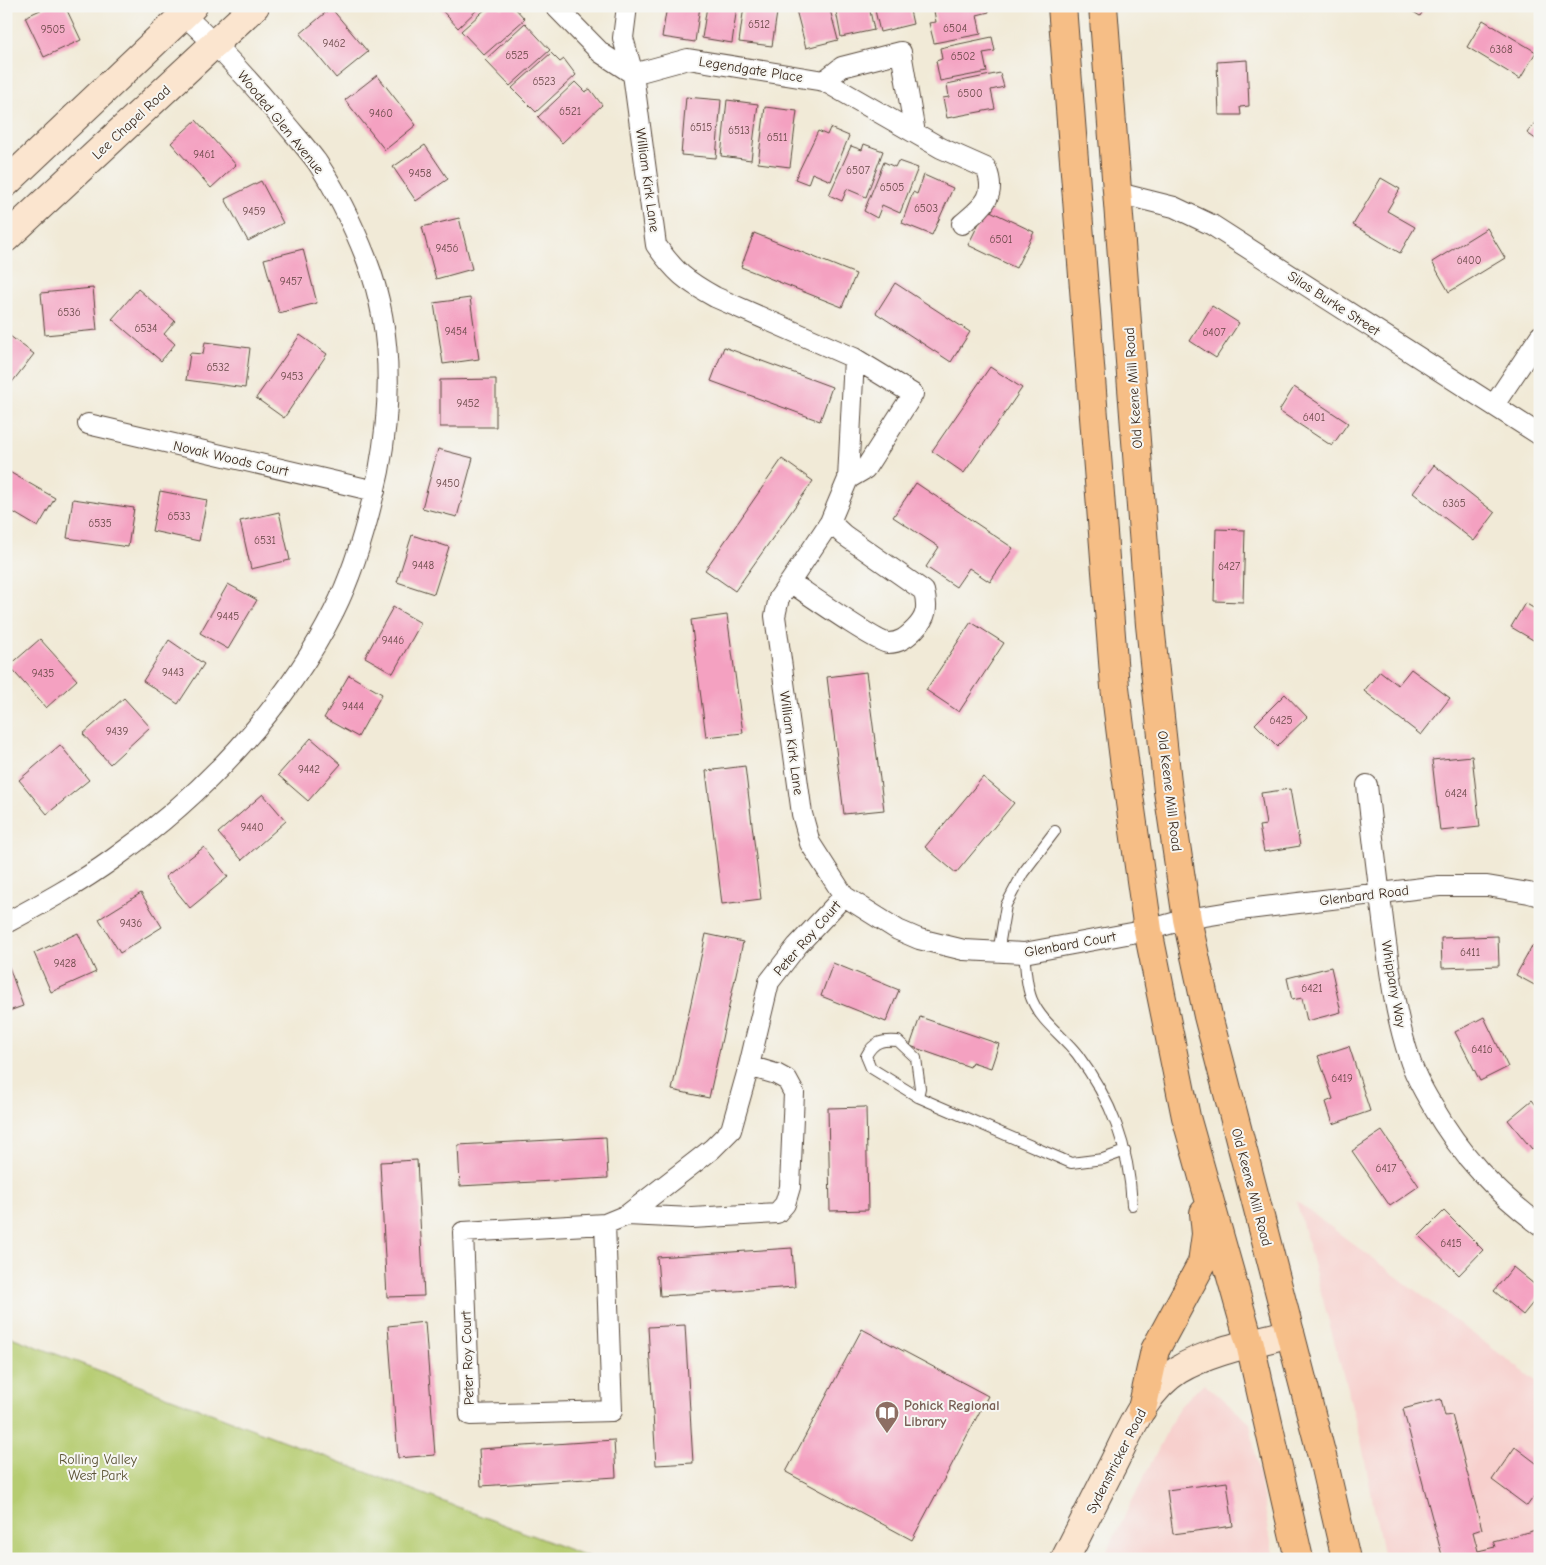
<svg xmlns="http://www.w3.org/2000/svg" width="1546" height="1565" viewBox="0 0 1546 1565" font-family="'Comic Neue',sans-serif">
<rect width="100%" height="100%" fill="#f6f6f2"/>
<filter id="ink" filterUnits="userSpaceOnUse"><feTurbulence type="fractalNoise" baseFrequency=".02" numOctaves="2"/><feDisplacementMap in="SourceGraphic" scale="10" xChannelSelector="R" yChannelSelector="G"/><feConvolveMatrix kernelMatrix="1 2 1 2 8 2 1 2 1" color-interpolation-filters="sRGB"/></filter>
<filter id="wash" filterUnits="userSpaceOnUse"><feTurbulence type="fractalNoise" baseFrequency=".0096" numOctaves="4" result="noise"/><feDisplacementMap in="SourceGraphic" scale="20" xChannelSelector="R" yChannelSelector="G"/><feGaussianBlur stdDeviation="1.12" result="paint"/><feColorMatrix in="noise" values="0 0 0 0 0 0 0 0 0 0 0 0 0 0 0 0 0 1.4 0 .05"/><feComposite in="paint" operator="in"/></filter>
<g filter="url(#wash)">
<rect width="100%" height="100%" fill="#f1ead7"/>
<path fill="#f7d0cd" d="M1296,1201L1540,1384V1559H1384L1361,1440Z
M1204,1383L1250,1423L1274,1559H1103L1179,1407Z"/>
<path fill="#b6cc71" stroke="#787b48" d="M6,1335L594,1559H6Z"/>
<g id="blocks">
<path fill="#f4a1c1" d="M49,6H65L81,40L44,57L25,17Z
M438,6H481L458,28Z
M489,6H500L502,9L505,6H513L525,19L484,55L461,31Z
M667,6H700L695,42L662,37Z
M707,6H737L732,43L702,38Z
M744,6H778L772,46L739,42Z
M795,6H829L838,40L806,48Z
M835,6H869L874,30L841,37Z
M874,6H909L913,24L880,32Z
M954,6H988L989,12L977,15L981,34L934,43L929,23L936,22L934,11Z
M1404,6H1426L1420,16Z
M331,8L368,52L336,78L300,34Z
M1483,20L1536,52L1520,79L1467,47Z
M525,23L550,50L510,86L485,60Z
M992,37L995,51L983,53L987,72L940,81L936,61L942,59L940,48Z
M551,53L560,62L564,59L576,75L536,112L512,88Z
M1247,60L1249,106L1240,107L1241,115H1219L1217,62Z
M1000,73L1004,87L991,90L995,109L947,118L943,98L949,97L947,84Z
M377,75L416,125L385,150L345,100Z
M575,82L585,92L590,89L602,105L562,143L538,117Z
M686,97L721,100L716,158L681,155Z
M727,100L758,104L751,160L721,156Z
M765,107L797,111L790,167L758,163Z
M1540,116V142L1527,133Z
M196,120L236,165L211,188L171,143Z
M830,128L849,136L831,181L812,173L808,184L795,179L818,131L827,135Z
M864,144L883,151L866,197L847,189L842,201L829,195L851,146L862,150Z
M425,145L448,179L416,201L393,167Z
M898,161L918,168L900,213L882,205L877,218L864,211L884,162L895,167Z
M924,175L953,188L932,235L902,223L913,192L917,194Z
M1381,178L1400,189L1387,211L1415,227L1400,253L1353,225Z
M261,181L283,223L248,241L225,199Z
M986,209L1034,232L1016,268L968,245Z
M459,218L472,269L436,279L422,227Z
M1487,228L1505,258L1449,292L1432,262Z
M754,233L856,274L842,307L741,267Z
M303,249L317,303L279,313L264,259Z
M895,283L970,332L951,362L876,313Z
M93,288L97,330L45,335L41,293Z
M138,289L175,321L164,334L175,344L161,361L112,319Z
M470,298L479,359L443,364L434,303Z
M1212,306L1239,323L1216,358L1190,341Z
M6,333L34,354L6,390Z
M300,335L327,354L284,418L256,398Z
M205,342L250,348L245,388L186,380L190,353L203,354Z
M724,347L832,387L820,421L711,381Z
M990,367L1022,388L964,473L932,451Z
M496,379V427H440V380Z
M1294,387L1348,423L1332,446L1279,411Z
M438,449L473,458L457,517L422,508Z
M782,459L813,481L735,591L705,570Z
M1434,465L1495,513L1474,541L1413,493Z
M6,470L55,498L38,527L6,508Z
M916,483L1013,548L990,582L969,568L956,587L926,567L939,547L893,517Z
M160,491L207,500L199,541L152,531Z
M73,499L134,508L128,547L67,538Z
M279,512L290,560L251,569L240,521Z
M1216,529L1245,530L1243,602L1214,601Z
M412,535L449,547L434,594L397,582Z
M228,584L257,600L228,649L200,633Z
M1525,603L1540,612V644L1511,627Z
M393,607L421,623L393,673L365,657Z
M727,615L743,733L706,737L691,620Z
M971,622L1004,643L959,712L926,690Z
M40,639L77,680L46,708L9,666Z
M169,640L204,664L178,704L143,681Z
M1411,669L1450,698L1421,735L1364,691L1380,671L1398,685Z
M866,672L884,810L844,814L827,677Z
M349,675L382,694L358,737L324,718Z
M1285,694L1307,717L1277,746L1255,724Z
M124,698L150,727L110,764L83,734Z
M311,738L341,764L308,801L278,775Z
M60,745L89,780L47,814L19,780Z
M1472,756L1480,827L1440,831L1432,760Z
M745,766L761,899L722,904L706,771Z
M983,777L1014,803L956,873L925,847Z
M1290,789L1300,846L1264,852L1259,826L1266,825L1261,793Z
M263,794L286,821L242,860L218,833Z
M204,847L228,877L190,908L165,877Z
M141,893L162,927L120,953L99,919Z
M78,933L96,972L51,992L34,953Z
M706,934L743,942L709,1098L672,1090Z
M1498,936L1499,966L1442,968L1441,938Z
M1533,945L1540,949V988L1516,975Z
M833,963L899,990L886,1022L821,996Z
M9,967L23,1006L6,1012V968Z
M1331,967L1341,1012L1307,1021L1302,998L1292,1000L1287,978Z
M920,1017L999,1044L991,1068L972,1062L970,1067L910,1046Z
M1484,1017L1508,1067L1480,1081L1455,1032Z
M1349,1046L1370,1111L1333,1124L1326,1102L1333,1099L1318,1056Z
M1532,1100L1540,1110V1142L1532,1149L1508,1120Z
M866,1107L868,1210L830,1211L828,1108Z
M1382,1131L1419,1186L1390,1206L1352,1151Z
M606,1137L608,1178L460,1186L458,1145Z
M417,1160L424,1296L387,1297L380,1162Z
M1444,1211L1483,1250L1459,1275L1419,1236Z
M792,1248L795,1287L660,1296L657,1257Z
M1513,1267L1540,1289V1294L1523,1315L1494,1291Z
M425,1322L435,1455L398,1458L388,1326Z
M685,1325L693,1463L656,1465L648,1327Z
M862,1329L988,1396L912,1540L786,1472Z
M1441,1399L1445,1416L1452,1415L1482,1529L1473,1532L1478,1551L1495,1547L1493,1541L1540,1529V1559H1477L1476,1554L1459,1559H1443L1403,1409Z
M614,1440L616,1477L481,1486L479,1449Z
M1515,1447L1540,1466V1488L1527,1506L1492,1480Z
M1227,1482L1233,1526L1173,1534L1167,1490Z"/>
</g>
</g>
<g filter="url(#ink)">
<use href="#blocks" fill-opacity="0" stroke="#56473a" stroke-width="1"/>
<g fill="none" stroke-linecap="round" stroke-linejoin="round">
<defs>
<path id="service" d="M998,953L1006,905L1023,873L1055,831
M1024,953C1026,969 1026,988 1033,1002C1042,1022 1063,1036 1077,1054C1112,1101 1129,1146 1132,1205
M918,1097L920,1088L916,1058L898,1041C882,1040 874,1041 866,1056L871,1068L918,1097L1071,1163L1103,1159L1125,1151"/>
<path id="minor" d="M555,6L601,53L633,74L688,59L824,81L842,67L901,52L915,133
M627,6L623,38L633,74L656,245C675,272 686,281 715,297L854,358L913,394L865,469L848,479L830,522L790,582C805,592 876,642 888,643C900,643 907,637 915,629C927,617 928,607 924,591L844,535L830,522
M824,81L941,148L986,168C998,197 982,207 962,224
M1118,193L1174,207L1212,225L1540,435
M1494,405L1540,336
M88,424L375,491
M848,479L854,358
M790,582L779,598L775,616L802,814L810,843L844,896L898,930L919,939L964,950L1024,953L1148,930L1187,919L1248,909L1439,886H1487L1529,893L1540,896
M1367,785C1372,832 1378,880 1384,928C1390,973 1395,1014 1409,1057C1414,1074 1423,1090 1432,1105C1460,1154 1494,1191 1540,1225
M6,923C43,903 80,883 113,859C202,796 285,709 334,611C356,567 369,518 379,471C392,401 392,325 366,258C353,225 337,192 317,162C306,147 293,133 281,118C251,82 219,47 184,15
M627,1215L692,1218L777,1213L785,1204L790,1187L794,1093L787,1080L776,1074L749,1066
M605,1224L612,1411L470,1415L463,1232L605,1224L627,1215L712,1149L731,1130L749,1066L769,982L797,946L844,896"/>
<path id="secondary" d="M6,183L193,6
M6,238L255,6
M1065,1559C1080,1529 1095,1500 1110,1470C1128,1436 1143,1392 1178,1370C1209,1351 1254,1343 1290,1333"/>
<path id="primary" d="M1062,6L1115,687L1125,767L1148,930L1186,1117L1250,1344L1299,1559
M1103,6L1150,625L1168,791L1187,919L1208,1016L1325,1468L1346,1559
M1142,1409L1155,1350L1202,1263L1206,1234L1204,1213"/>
</defs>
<use href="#service" stroke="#56473a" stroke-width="12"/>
<use href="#minor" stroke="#56473a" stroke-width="22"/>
<use href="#secondary" stroke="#56473a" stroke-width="30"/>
<use href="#primary" stroke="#56473a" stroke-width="30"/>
<use href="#service" stroke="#fff" stroke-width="10"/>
<use href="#minor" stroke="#fff" stroke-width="20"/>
<use href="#secondary" stroke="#fbe5cf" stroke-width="28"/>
<use href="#primary" stroke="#f6be86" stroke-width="28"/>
</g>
</g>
<defs>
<symbol id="library-pin" viewBox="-11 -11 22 30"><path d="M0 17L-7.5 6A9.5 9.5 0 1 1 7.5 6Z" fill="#8d6e63" stroke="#f6f6f2"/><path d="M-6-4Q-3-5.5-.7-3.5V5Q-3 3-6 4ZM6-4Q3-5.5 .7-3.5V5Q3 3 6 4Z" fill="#fff"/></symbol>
</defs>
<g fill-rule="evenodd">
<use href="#library-pin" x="873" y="1399" width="28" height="38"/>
</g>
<g text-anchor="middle" stroke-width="4" stroke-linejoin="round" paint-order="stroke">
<g font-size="11" fill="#694847">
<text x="759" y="28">6512</text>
<text x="955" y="32">6504</text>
<text x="53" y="33">9505</text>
<text x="334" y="47">9462</text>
<text x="1501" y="53">6368</text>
<text x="517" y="59">6525</text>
<text x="963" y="60">6502</text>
<text x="544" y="85">6523</text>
<text x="970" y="97">6500</text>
<text x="570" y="115">6521</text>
<text x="381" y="117">9460</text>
<text x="701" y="131">6515</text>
<text x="739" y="134">6513</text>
<text x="777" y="141">6511</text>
<text x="204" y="158">9461</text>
<text x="858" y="174">6507</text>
<text x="420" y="177">9458</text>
<text x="892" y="191">6505</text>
<text x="926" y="212">6503</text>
<text x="254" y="215">9459</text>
<text x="1001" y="243">6501</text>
<text x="447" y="252">9456</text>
<text x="1469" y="264">6400</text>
<text x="291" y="285">9457</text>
<text x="69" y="316">6536</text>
<text x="146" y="332">6534</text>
<text x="456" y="335">9454</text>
<text x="1214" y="336">6407</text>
<text x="218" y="371">6532</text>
<text x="292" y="380">9453</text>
<text x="468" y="407">9452</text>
<text x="1314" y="421">6401</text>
<text x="448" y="487">9450</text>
<text x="1454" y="507">6365</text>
<text x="179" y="520">6533</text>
<text x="100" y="527">6535</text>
<text x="265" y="544">6531</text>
<text x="423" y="569">9448</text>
<text x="1229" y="570">6427</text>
<text x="228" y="620">9445</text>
<text x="393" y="644">9446</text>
<text x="173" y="676">9443</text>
<text x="43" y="677">9435</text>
<text x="353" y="710">9444</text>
<text x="1281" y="724">6425</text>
<text x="117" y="735">9439</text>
<text x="309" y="773">9442</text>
<text x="1456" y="797">6424</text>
<text x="252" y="831">9440</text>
<text x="131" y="927">9436</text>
<text x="1470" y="956">6411</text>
<text x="65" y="967">9428</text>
<text x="1312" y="992">6421</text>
<text x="1482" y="1053">6416</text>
<text x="1342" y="1082">6419</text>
<text x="1386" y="1172">6417</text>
<text x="1451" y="1247">6415</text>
</g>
<g font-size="14" fill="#3b2a1e" stroke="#f6f6f2">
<text transform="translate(751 69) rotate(9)" y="5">Legendgate Place</text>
<text transform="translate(131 122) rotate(-43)" y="5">Lee Chapel Road</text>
<text transform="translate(281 122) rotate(51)" y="5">Wooded Glen Avenue</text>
<text transform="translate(648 180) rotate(82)" y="5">William Kirk Lane</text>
<text transform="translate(1334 303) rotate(33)" y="5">Silas Burke Street</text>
<text transform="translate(1133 388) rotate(-94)" y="5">Old Keene Mill Road</text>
<text transform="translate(231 458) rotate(13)" y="5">Novak Woods Court</text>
<text transform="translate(792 743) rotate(82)" y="5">William Kirk Lane</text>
<text transform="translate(1170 791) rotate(83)" y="5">Old Keene Mill Road</text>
<text transform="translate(1364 895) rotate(-7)" y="5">Glenbard Road</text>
<text transform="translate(807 938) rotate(-49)" y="5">Peter Roy Court</text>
<text transform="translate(1070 944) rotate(-10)" y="5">Glenbard Court</text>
<text transform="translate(1394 984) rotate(80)" y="5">Whippany Way</text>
<text transform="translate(1252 1187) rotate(75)" y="5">Old Keene Mill Road</text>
<text transform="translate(467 1358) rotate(-92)" y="5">Peter Roy Court</text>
<text transform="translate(1116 1461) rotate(-63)" y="5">Sydenstricker Road</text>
</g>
<g font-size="14" font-weight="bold" fill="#785e54" stroke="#f6f6f2" text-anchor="start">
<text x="904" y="1410">Pohick Regional<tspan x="904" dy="16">Library</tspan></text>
</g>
<g font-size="14" fill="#5a5233" stroke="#f6f6f2">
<text x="98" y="1464">Rolling Valley<tspan x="98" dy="16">West Park</tspan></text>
</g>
</g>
<rect width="1546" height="1565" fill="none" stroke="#f6f6f2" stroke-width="25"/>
</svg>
